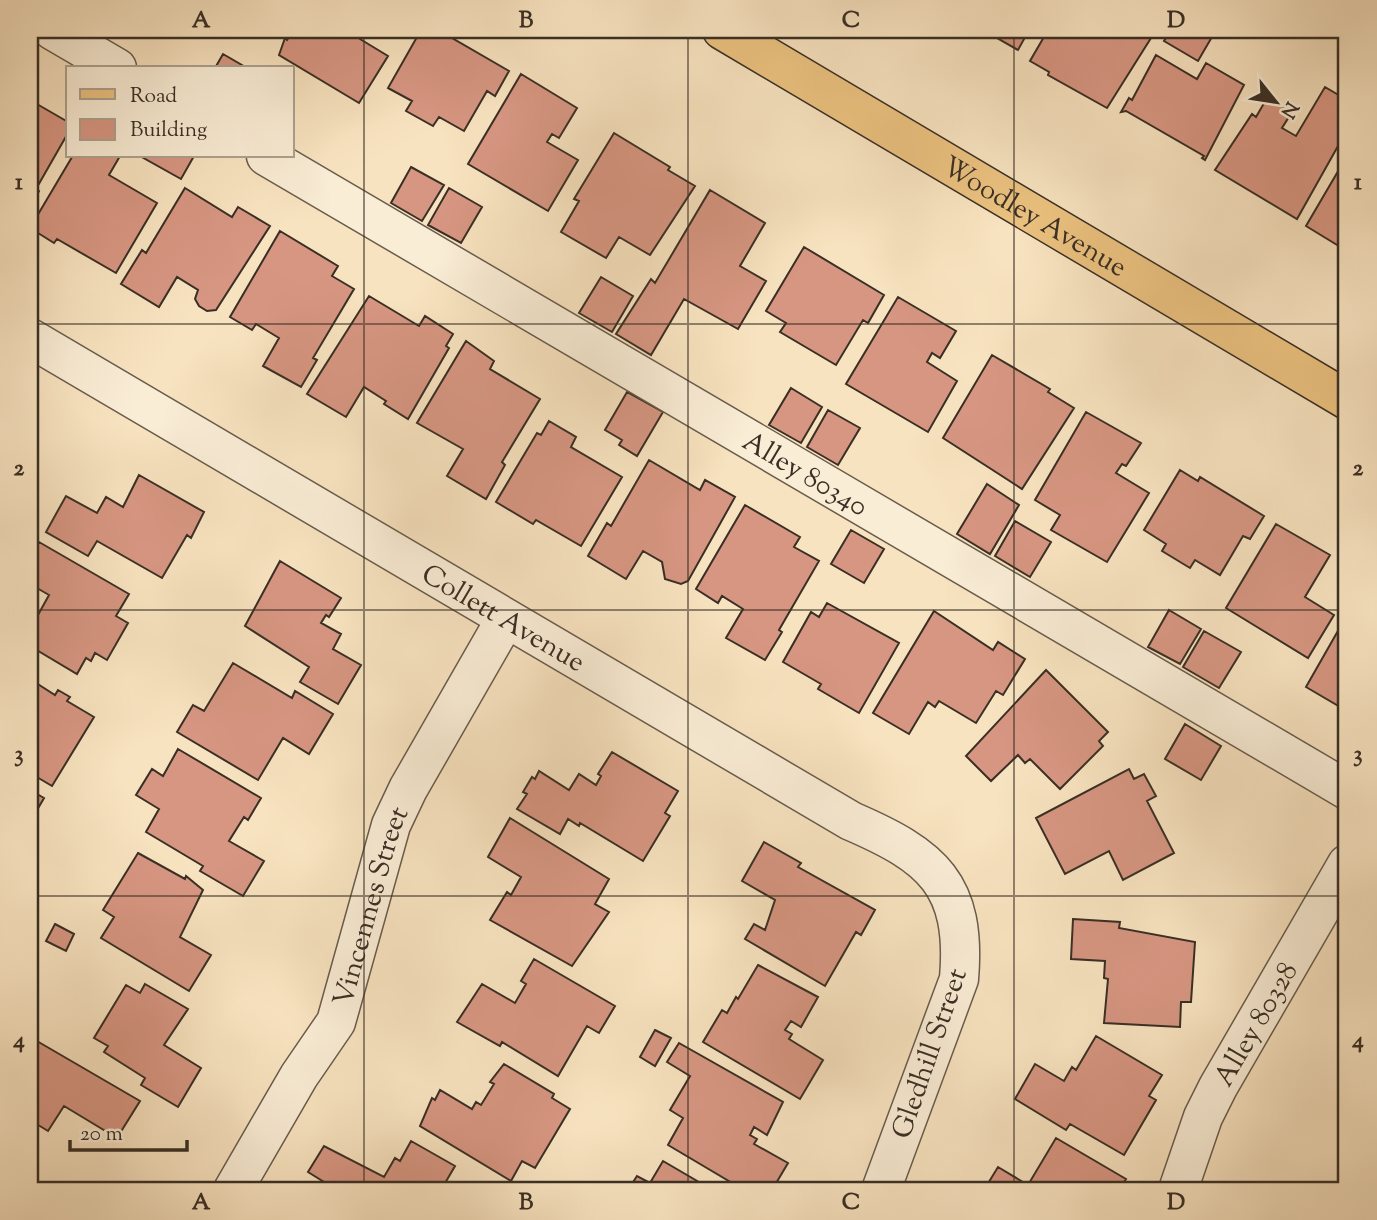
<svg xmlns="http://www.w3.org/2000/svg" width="1377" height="1220" viewBox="0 0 1377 1220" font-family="'Sorts Mill Goudy',serif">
<rect width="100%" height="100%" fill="#f8e3c0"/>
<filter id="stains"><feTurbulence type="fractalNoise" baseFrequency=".00286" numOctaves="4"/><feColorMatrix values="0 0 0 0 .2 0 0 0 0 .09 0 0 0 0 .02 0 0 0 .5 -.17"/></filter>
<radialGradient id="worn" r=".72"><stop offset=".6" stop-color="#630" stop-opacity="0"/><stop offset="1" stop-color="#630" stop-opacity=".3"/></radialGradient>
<path fill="#d79682" stroke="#392f25" stroke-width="2" d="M294,30H365L360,39L388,56L359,103L279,55L285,38L287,40Z
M421,30L436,34L438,30L509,71L495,96L487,91L464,131L439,117L433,126L406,111L412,101L388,88Z
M983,30H1029L1018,50Z
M1048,30L1108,32L1156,30L1107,108L1048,75L1049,72L1030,61Z
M1171,30H1216L1198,61L1164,41Z
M223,54L247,68H215Z
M1156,55L1197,79L1206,63L1244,85L1205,160L1202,158L1204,156L1126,111L1121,112L1129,98L1132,100Z
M521,74L577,108L559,138L552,134L547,142L578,160L548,211L468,164Z
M1325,87L1347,100V130L1297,219L1215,170L1252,114L1256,117L1267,98L1292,112L1282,128L1296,136Z
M30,100L68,122V133L36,189L39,191L30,208Z
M614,133L670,167L668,170L695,186L650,255L619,237L606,258L561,232L579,201L574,199Z
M69,156H120L109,175L157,203L116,273L57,239L54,243L30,228L72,157Z
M140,156H194L181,179Z
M1347,156V251L1306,226Z
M411,167L444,185L422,221L391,203Z
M185,188L232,217L238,207L270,226L216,310L207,311L199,306L195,299L198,290L177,277L159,307L121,284L142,250L146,253Z
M449,188L482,207L461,243L428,225Z
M710,190L765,223L740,266L766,281L738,329L684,299L651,355L616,334L651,279L655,283Z
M280,231L338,266L332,276L354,289L313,358L317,360L301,387L263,366L279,338L256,324L252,330L230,317Z
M804,247L884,295L868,323L863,320L836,365L780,332L786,323L766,311Z
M601,277L633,296L612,332L579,313Z
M369,296L419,326L425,316L453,334L446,346L449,348L408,419L384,404L386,401L364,387L346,417L307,394Z
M898,297L956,331L940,358L932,353L927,362L957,381L928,432L846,384Z
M466,341L494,361L490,369L540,399L502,462L505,465L486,499L447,476L463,449L417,423Z
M992,355L1050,389L1048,392L1074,408L1022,489L943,438Z
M791,388L822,407L801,443L769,425Z
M627,392L663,412L637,456L619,445L622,440L605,430Z
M828,410L860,428L838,465L807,447Z
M1086,412L1141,443L1126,466L1122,464L1116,473L1149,493L1107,562L1051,530L1060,515L1035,500Z
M549,421L576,437L571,447L622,477L581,546L536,520L533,524L496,502L537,433L541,435Z
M649,460L700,490L705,480L735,497L688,581L681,584L665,579L662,562L643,551L626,579L588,556L607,523L611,526Z
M1180,470L1198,481L1200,477L1264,516L1250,539L1243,536L1220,575L1195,560L1190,568L1162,551L1166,544L1144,530Z
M139,475L204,512L191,538L187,535L162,578L97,541L88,556L46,532L66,496L97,513L106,497L123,507Z
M987,484L1019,505L990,554L957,534Z
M745,505L800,537L794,547L819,561L779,630L782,632L765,660L726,638L743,609L722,596L718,603L696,589Z
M1015,521L1051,542L1030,577L995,556Z
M1276,524L1330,555L1305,597L1334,615L1308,658L1226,608Z
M851,530L884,549L864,583L831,564Z
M39,542L129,594L116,616L128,623L107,660L95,653L91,661L86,658L77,674L30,646L33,624L49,595L30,584V558Z
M280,561L341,598L329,617L326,615L321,623L341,634L333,649L361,665L338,704L300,682L309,667L245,626Z
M827,603L899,643L859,713L818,689L821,684L783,662L811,612L819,617Z
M1169,610L1201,629L1180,664L1148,647Z
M934,611L993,650L998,642L1025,659L1003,695L996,691L976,723L939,701L935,707L928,702L909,734L873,713Z
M1347,615V711L1306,687Z
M1204,631L1241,652L1219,688L1183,667Z
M233,663L292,698L295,691L333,714L309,754L283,738L258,780L177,732L193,705L204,711Z
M1046,670L1108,732L1099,741L1103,746L1060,789L1030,759L1025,763L1018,755L991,781L966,756Z
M30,679L55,695L58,690L70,697L67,701L94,717L52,786L30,773Z
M1185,724L1221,746L1201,780L1165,759Z
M178,749L261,798L248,820L244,817L229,841L264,861L243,896L200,871L203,866L146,832L159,809L136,795L152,769L163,776Z
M612,752L678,791L665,813L670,816L643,861L580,823L579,826L568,819L560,834L517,809L527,794L523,792L532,777L535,779L539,771L569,790L579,774L596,785L601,776L598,774Z
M1129,769L1134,779L1144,774L1156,796L1147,801L1174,853L1123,880L1109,851L1065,874L1036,818Z
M30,790L44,798L30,822Z
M510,818L609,879L595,904L609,912L572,966L490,920L507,892L511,895L521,877L488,857Z
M764,842L801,863L798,867L875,910L861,935L856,932L825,986L745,939L754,924L765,930L775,900L742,881Z
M138,853L185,879L186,876L203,890L180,937L211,955L189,991L101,938L114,917L103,910Z
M1073,919L1120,922L1119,928L1195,942L1191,1002H1181L1180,1027L1104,1023L1108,979L1104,978L1105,961L1071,959Z
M55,924L74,934L66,951L46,941Z
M534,959L615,1006L599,1033L587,1026L558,1076L502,1042L500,1046L457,1022L482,984L515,1003L526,984L521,981Z
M758,965L818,997L801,1027L791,1021L785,1030L792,1034L789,1039L823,1060L800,1099L703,1042L722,1010L727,1013L736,997L738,999Z
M145,984L188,1009L164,1045L201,1068L178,1107L141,1085L145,1078L104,1052L108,1046L94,1038L126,985L140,993Z
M655,1030L671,1038L655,1066L640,1057Z
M1096,1036L1162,1075L1149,1096L1156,1100L1124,1155L1070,1124L1066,1130L1015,1099L1035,1064L1064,1081L1072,1067L1076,1070Z
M30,1037L140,1101L117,1138L64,1106L48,1131L30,1120Z
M679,1043L783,1102L767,1135L754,1127L750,1135L757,1139L754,1144L788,1163L772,1190H744L668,1145L683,1118L670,1110L690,1076L667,1062Z
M504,1064L554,1094L552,1098L570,1109L535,1168L522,1161L511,1181L420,1126L432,1098L435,1100L440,1090L472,1109L476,1102L481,1105L494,1084L490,1082Z
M1056,1138L1126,1179L1119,1190H984L998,1167L1028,1185Z
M411,1141L455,1166L441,1190H337L308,1172L324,1146L384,1177L395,1158L400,1161Z
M663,1161L711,1189L713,1187L719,1190H628L637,1176L650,1183Z"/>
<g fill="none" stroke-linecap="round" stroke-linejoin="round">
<defs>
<g id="minor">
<path d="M52,30L117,68"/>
<path id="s1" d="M266,156L1347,790"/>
<path id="s2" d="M30,338L851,821C932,856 967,884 959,979L881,1190"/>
<path id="s3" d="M233,1190L299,1076L336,1022L391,825L408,789L505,620"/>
<path id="s4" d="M1178,1190L1203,1117L1218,1087L1347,864"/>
</g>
<g id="major">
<path id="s5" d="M722,30L1347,400"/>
</g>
</defs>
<use href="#minor" stroke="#695c4c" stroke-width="41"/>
<use href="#major" stroke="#392f25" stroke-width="41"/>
<use href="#minor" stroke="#faedd6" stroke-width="38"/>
<use href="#major" stroke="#ecc280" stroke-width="38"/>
</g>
<path fill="none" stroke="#392f25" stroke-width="2" stroke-opacity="0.55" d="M364,30V1190M688,30V1190M1014,30V1190M30,324H1347M30,610H1347M30,896H1347"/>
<g text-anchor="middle" stroke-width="7" stroke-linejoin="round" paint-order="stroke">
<g font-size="28" fill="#392f25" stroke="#faedd6">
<text dy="10" stroke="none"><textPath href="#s5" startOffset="364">Woodley Avenue</textPath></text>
<text dy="10" stroke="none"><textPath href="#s1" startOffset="626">Alley 80340</textPath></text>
<text dy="10" stroke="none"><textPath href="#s2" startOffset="550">Collett Avenue</textPath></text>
<text dy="10" stroke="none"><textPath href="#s3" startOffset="318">Vincennes Street</textPath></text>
<text dy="10" stroke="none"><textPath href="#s4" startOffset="184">Alley 80328</textPath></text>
<text transform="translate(928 1053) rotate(-71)" y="10">Gledhill Street</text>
</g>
</g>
<rect width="1377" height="1220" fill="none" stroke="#f8e3c0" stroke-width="77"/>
<rect x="66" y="66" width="228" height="91" fill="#faedd6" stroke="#ada18f" stroke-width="2"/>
<rect x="80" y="89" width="35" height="10" fill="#ecc280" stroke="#ada18f" stroke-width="2"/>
<text x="130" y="102" font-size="21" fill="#392f25">Road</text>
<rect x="80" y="119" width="35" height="21" fill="#d79682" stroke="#ada18f" stroke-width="2"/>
<text x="130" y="136" font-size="21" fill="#392f25">Building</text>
<g transform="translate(1276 102) rotate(120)" stroke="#faedd6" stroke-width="5" paint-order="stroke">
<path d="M0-5L12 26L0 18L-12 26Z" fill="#392f25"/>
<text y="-10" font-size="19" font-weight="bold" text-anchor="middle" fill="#392f25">N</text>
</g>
<path d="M70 1140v10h117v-10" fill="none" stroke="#392f25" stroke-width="3.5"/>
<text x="80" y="1140" font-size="21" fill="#392f25" stroke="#faedd6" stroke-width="5" paint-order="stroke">20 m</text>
<rect x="38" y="38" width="1300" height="1144" fill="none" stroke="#392f25" stroke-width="2.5"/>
<g font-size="23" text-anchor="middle" font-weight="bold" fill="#392f25">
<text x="201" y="27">A</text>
<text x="526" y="27">B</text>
<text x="851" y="27">C</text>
<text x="1176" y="27">D</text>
<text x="19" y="189">1</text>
<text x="1358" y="189">1</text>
<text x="19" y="475">2</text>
<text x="1358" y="475">2</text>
<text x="19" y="761">3</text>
<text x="1358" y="761">3</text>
<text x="19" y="1047">4</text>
<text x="1358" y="1047">4</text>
<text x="201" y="1209">A</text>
<text x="526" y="1209">B</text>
<text x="851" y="1209">C</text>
<text x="1176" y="1209">D</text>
</g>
<rect width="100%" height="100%" filter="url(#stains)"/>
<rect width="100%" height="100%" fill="url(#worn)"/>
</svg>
